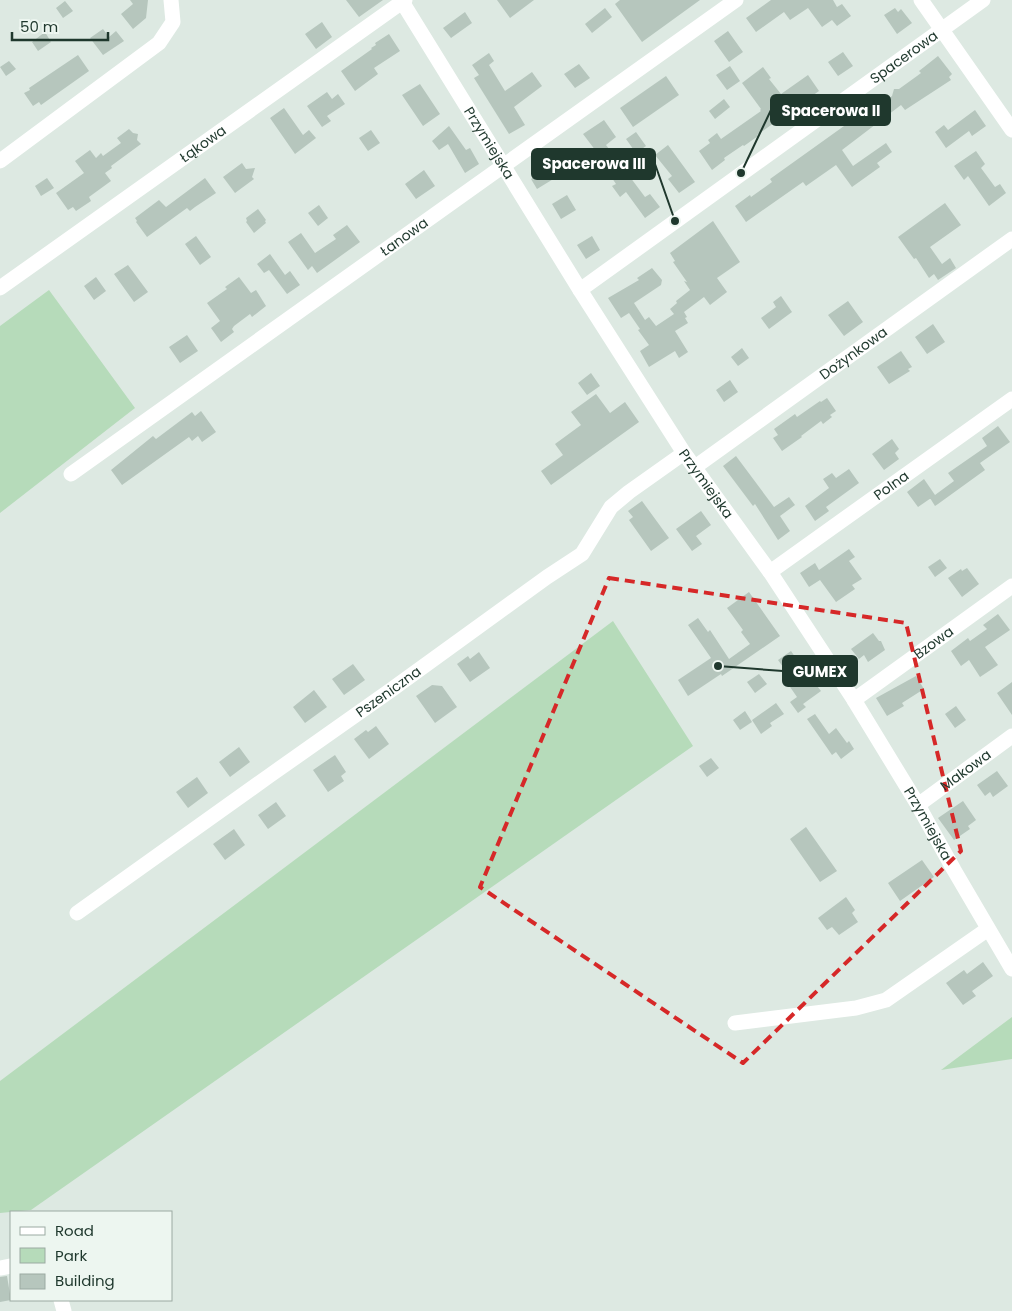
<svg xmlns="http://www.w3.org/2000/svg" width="1012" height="1311" viewBox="0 0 1012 1311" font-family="Poppins,sans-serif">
<rect width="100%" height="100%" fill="#dde9e2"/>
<path fill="#b6dbba" d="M49,290L135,408L0,513V326Z
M613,621L693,746L31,1210L0,1213V1081Z
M1012,1017V1059L941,1070Z"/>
<path fill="#b6c6bd" d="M130,0H148L146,18L133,29L121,14L133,4Z
M346,0H383L359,17Z
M497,0H534L510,18Z
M620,0H700L642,42L615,4Z
M771,0H833L837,7L842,4L851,16L837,26L832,20L822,27L808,8L790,20L784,12L756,32L746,18Z
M65,1L73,11L63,18L56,8Z
M605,8L612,17L592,33L585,24Z
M895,8L898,12L901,9L912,23L897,34L884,15Z
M465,12L472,23L451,38L443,28Z
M322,22L332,37L316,49L305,34Z
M103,29L109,37L116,31L124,41L103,55L90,38Z
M728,31L743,52L729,62L714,41Z
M45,32L51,42L38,51L32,42Z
M389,34L400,51L374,68L378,74L355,91L341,71L372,49L371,48L376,45L375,43Z
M843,52L853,66L838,76L828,62Z
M489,53L494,61L489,65L505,91L532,72L542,86L514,107L525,125L509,134L474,78L479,75L472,65Z
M78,55L89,71L41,105L39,102L33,106L24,93L30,90L29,88Z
M938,56L952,74L949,77L951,80L905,110L901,105L842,150L853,166L886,143L892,152L877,163L880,167L852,187L836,165L806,186L803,182L746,222L735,206L750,195L751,197L772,182L770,179L872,106L874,109L892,96L894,89H899L917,76L921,73L919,71Z
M9,61L16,69L6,76L0,67Z
M579,64L590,78L575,88L564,74Z
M730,66L740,81L727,90L716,75Z
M763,67L771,78L769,79L781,94L808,75L819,91L757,135L758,136L744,146L743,145L724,158L725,160L712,170L699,151L710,143L708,140L717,133L721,139L761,111L760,110L761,109L742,83Z
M666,76L679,95L633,127L620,108Z
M420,84L440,114L423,126L402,95Z
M327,92L332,99L338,94L345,104L327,116L331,121L322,127L307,106Z
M724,99L730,107L715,119L709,111Z
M284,108L303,135L309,130L316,138L295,154L270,118Z
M975,110L986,126L972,136L969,131L946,148L935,132L944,125L948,130Z
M604,120L616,137L606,145L645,197L650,194L660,207L645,218L626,192L620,197L612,186L616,184L600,160L602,159L583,134Z
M449,126L466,150L470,148L479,164L465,173L448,144L439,150L432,141Z
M129,129L133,133L138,134L137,140L141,144L111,166L112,168L105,173L111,181L89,197L91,201L76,211L73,207L68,210L56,193L84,173L75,161L90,150L96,158L101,153L103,156L121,143L117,138Z
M371,130L380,143L368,151L359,138Z
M636,132L646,146L636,153L626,139Z
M668,145L695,182L679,193L668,179L672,176L655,155Z
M976,151L985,164L981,168L995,187L1000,184L1006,193L989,206L968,176L964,180L954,166Z
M242,163L246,169L255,168L252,177L254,179L235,193L223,177Z
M545,163L555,178L537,189L531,179L535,176L532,171Z
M424,170L435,186L416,199L405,184Z
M47,178L54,188L41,196L35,186Z
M205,178L216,193L195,207L190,211L187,208L147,237L136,222L137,221L135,218L159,200L166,207Z
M567,195L576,210L561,219L552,204Z
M945,203L961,225L930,247L942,264L950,258L956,268L938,280L934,274L929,278L916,258L914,259L898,237Z
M319,205L328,218L318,226L308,213Z
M258,209L266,220L265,221L266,223L254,233L246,222L247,221L246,218Z
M713,221L740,262L717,278L727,292L710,305L704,297L684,312L687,317L685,318L688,323L675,331L688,352L679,358L675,351L649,367L640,351L649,345L638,330L640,329L629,313L621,318L608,298L639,280L637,278L652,268L662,280L661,285L634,303L645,320L649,317L656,326L674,314L670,309L677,303L676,301L690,290L684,281L687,282L673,262L675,261L670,253Z
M347,225L360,242L317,273L312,266L308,270L288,242L301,233L315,253L336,239L333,235Z
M196,236L211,257L200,265L185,244Z
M592,236L600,250L586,259L577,245Z
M270,254L285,275L290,271L300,285L287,294L269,270L264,273L257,264Z
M128,265L148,292L134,302L114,274Z
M96,277L106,291L94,300L84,286Z
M239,277L251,293L256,290L266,306L252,317L250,314L234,326L232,329L234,332L221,342L211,328L220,321L207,303L227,289L225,287Z
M781,296L792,312L769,329L761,318L776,307L773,302Z
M848,301L863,322L844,336L828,315Z
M933,324L945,342L927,354L915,337Z
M187,335L198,351L180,363L169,347Z
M742,348L749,358L738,366L731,357Z
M901,351L912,367L908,369L910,371L889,384L877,367Z
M591,373L600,386L587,395L578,383Z
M730,380L738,392L724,402L716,390Z
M596,394L610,413L625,402L639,422L551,485L541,471L563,455L555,444L581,425L571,412Z
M827,398L836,411L830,415L832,417L823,424L821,421L801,436L802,437L782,451L773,438L778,435L774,429L795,414L797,417L820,401L821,402Z
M201,411L216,432L202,442L198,436L192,441L189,437L122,485L111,470L153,436L156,439L192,412L195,416Z
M998,426L1010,442L980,463L985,470L938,504L935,506L930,498L934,496L918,507L907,492L924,479L935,495L954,481L948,473L987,446L982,438Z
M892,439L899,449L895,453L899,459L884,470L872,454Z
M736,456L774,507L789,497L795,505L780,516L790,531L778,540L755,504L753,506L723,466Z
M849,469L859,483L826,507L829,511L815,521L805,506L829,488L823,479L832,473L836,478Z
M642,501L669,538L651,551L629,520L633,517L628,511Z
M701,511L711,525L696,536L702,544L692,551L676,529Z
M849,549L855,557L849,561L862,579L852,585L855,589L836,602L820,580L809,587L800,573L815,563L819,570Z
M940,559L947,568L935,577L928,567Z
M967,568L979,584L962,597L948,578L961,569L962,571Z
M749,592L780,636L722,676L721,674L688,696L678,680L711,658L688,625L698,618L708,632L710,630L729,659L750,644L741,632L743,630L727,608Z
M998,614L1010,630L985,647L998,665L980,677L969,660L961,666L951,651L968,638L970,641L987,629L983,625Z
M873,633L879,641H881L885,650L868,662L864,655L859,659L851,649Z
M791,651L813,683L814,682L821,691L803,704L806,707L798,713L790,702L797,697L788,684L793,681L778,660Z
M479,652L490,668L470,682L457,664L468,656L470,659Z
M353,664L365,680L344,695L332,679Z
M759,674L767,684L755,693L747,682Z
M916,676L924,689L902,703L904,706L887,716L876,698Z
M1012,682V715L997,693Z
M432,685L442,686L457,707L435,723L416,696Z
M314,690L327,707L305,723L293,707Z
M776,703L784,714L770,723L772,726L761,734L752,720Z
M956,706L966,720L955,728L945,714Z
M745,711L752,722L740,730L733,720Z
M815,714L829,734L836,728L847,743L849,741L854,749L841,759L836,752L832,755L807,719Z
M376,726L389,744L369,759L354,739L366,730L368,732Z
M239,747L250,762L230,777L219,762Z
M335,755L346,772L341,776L344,781L328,792L313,770Z
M711,758L719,768L707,777L699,766Z
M997,771L1008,786L993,797L990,792L985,796L977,785Z
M197,777L208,793L188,808L176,792Z
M963,801L976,820L968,826L970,829L954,840L938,818Z
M276,802L286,816L268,829L258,815Z
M806,827L837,871L820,882L790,839Z
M234,829L245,845L225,860L213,844Z
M922,860L934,877L900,901L888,883Z
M846,897L855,910L852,913L858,922L839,935L832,927L827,930L818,918Z
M983,962L993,976L972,991L976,996L963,1005L946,983L964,970L967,974Z
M7,1276L11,1300L0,1302V1277Z"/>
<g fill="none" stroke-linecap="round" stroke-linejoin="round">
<g stroke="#fff" stroke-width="15">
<path id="s1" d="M401,0L580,290L684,453L770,572L854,700L918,805L954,870L1012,969"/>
<path d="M921,0L1012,130"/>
<path d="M0,161L159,43L173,22L171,0"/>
<path id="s2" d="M0,288L405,0"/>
<path id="s3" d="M580,290L983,0"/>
<path id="s4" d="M695,467L1012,239"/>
<path id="s5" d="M71,474L736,0"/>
<path id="s6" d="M770,572L1012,399"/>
<path id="s7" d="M854,700L1012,586"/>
<path id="s8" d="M918,805L1012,736"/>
<path id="s9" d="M77,913L269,776L391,690L547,577L582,554L611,507L629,492L684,453"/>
<path d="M735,1023L856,1008L886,1000L988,929"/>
<path d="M0,1268L11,1266"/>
<path d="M61,1300L64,1311"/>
</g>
</g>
<path fill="none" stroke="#d62828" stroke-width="4" stroke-dasharray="10 6" stroke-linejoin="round" d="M609,578L906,623L961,851L743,1063L480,887Z"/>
<g text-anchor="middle" stroke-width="4" stroke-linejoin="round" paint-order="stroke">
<g font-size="14" fill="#1f382d" stroke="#edf6f0">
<text dy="5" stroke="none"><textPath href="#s3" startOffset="399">Spacerowa</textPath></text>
<text dy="5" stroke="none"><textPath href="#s1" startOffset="168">Przymiejska</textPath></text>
<text dy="5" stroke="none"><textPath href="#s2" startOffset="249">Łąkowa</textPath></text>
<text dy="5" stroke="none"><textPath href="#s5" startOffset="409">Łanowa</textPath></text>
<text dy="5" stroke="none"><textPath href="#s4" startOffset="195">Dożynkowa</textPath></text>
<text dy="5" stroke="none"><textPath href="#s1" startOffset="572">Przymiejska</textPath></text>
<text dy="5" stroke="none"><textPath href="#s6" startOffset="149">Polna</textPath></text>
<text dy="5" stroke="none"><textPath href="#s7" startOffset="98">Bzowa</textPath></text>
<text dy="5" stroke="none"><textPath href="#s9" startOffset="382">Pszeniczna</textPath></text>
<text dy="5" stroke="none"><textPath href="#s8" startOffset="59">Makowa</textPath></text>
<text dy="5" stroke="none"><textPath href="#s1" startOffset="978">Przymiejska</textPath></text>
</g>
</g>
<path fill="none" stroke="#1f382d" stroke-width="2" d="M741 173L771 110M675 221L655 164M718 666L783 671"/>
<g fill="#1f382d" stroke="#edf6f0" stroke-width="2">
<circle cx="741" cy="173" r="5"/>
<circle cx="675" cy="221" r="5"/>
<circle cx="718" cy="666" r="5"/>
</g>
<g fill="#1f382d" stroke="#1f382d" stroke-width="2">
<rect x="771" y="95" width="119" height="30" rx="5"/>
<rect x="532" y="149" width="123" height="30" rx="5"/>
<rect x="783" y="656" width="74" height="30" rx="5"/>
</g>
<g font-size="15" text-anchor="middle" font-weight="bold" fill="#fff">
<text x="831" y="116">Spacerowa II</text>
<text x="594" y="169">Spacerowa III</text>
<text x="820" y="677">GUMEX</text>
</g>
<rect x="10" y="1211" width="162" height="90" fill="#edf6f0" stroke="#9baaa2"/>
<rect x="20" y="1227" width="25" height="8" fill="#ffffff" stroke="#9baaa2"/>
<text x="55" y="1236" font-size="15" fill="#1f382d">Road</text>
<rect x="20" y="1248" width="25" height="15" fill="#b6dbba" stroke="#9baaa2"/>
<text x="55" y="1261" font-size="15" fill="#1f382d">Park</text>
<rect x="20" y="1274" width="25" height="15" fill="#b6c6bd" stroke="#9baaa2"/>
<text x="55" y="1286" font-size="15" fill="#1f382d">Building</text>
<path d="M12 32v8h96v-8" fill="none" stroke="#1f382d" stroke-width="2.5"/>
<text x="20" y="32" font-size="15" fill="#1f382d" stroke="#edf6f0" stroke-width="4" paint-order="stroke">50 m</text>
</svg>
